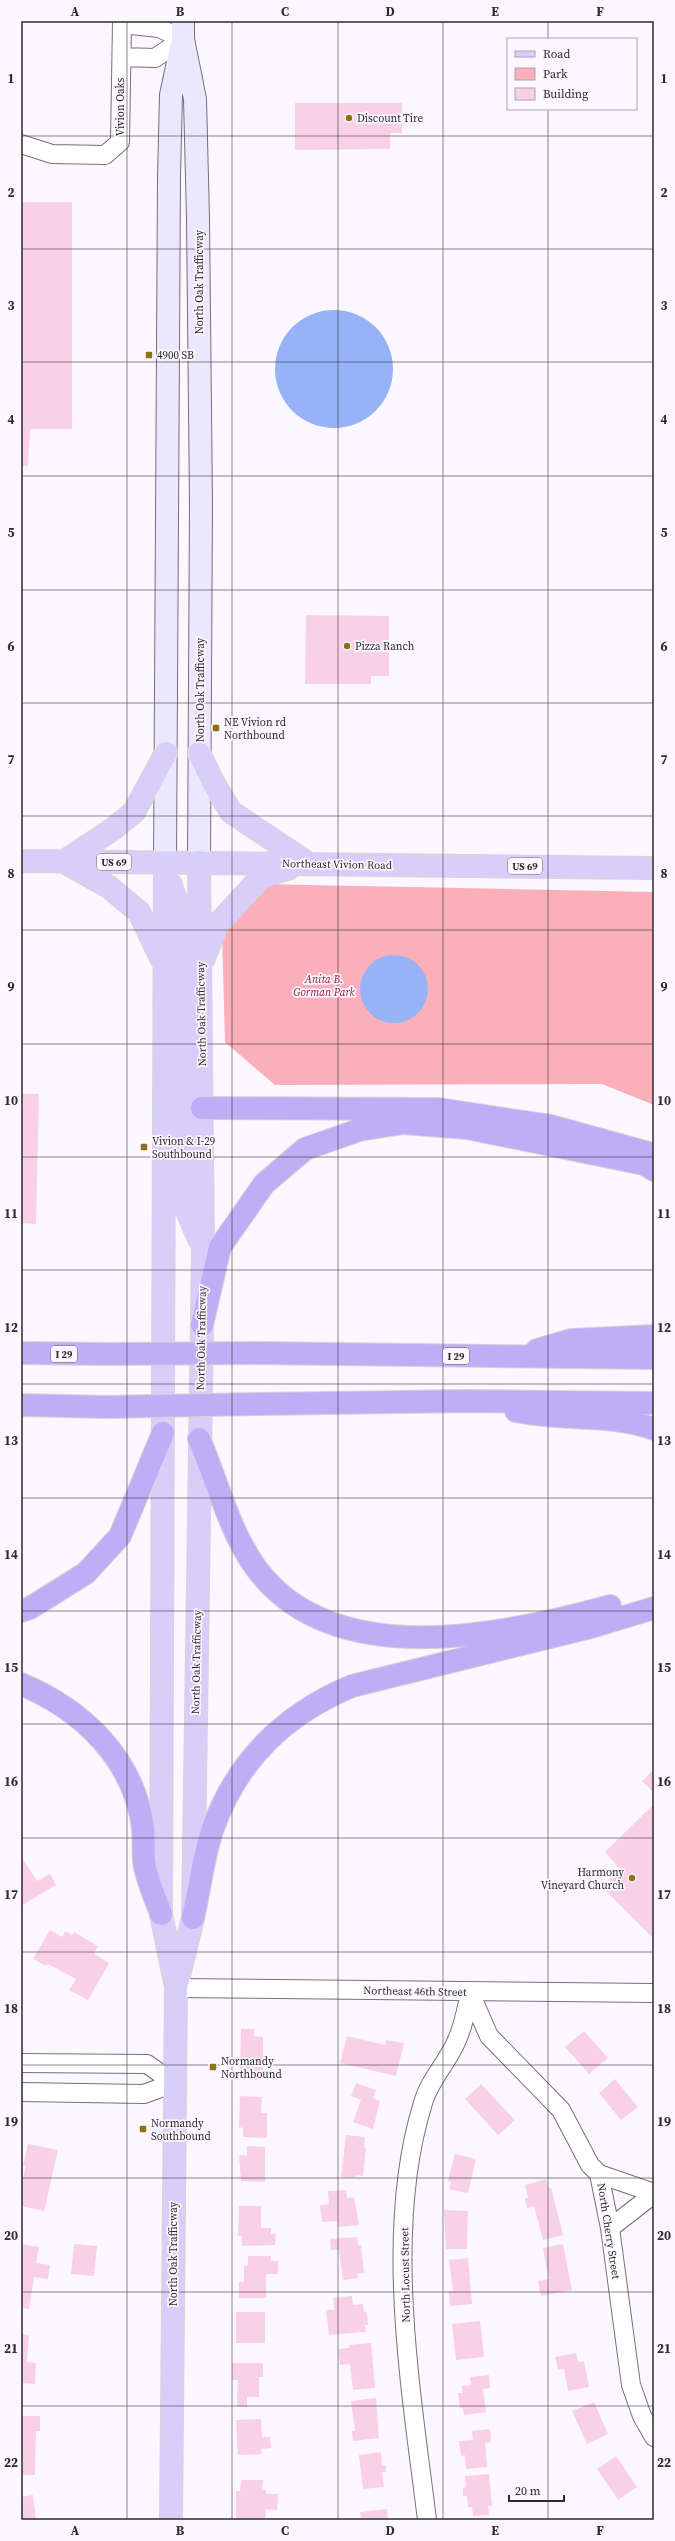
<svg xmlns="http://www.w3.org/2000/svg" width="675" height="2541" viewBox="0 0 675 2541" font-family="'Source Serif 4',serif">
<rect width="100%" height="100%" fill="#fcf7fe"/>
<path fill="#fab0ba" d="M260,884L654,892V1105L602,1084L275,1085L225,1042L222,934Z"/>
<path fill="#96b3f8" d="M275 369a59 59 0 1 1 118 0a59 59 0 1 1-118 0Z
M360 989a34 34 0 1 1 68 0a34 34 0 1 1-68 0Z"/>
<path fill="#f8d1e6" d="M295,103H402V133H390V149L295,150Z
M21,202H72V429H30L28,466H21Z
M306,615L389,616V676H371V684H305Z
M21,1094H39L36,1224L21,1223Z
M654,1769V1793L642,1781Z
M654,1804V1939L602,1887L620,1869L605,1852Z
M21,1856L37,1881L50,1874L56,1885L21,1906Z
M50,1930L62,1937L65,1931L72,1935L74,1932L98,1946L94,1954L109,1963L88,2000L69,1990L76,1979L48,1964L46,1966L33,1959Z
M241,2029H254V2036L263,2037V2071H257V2080L240,2079Z
M584,2031L608,2058L589,2074L565,2047Z
M347,2036L385,2045L386,2040L404,2043L396,2076L340,2063Z
M615,2079L638,2107L621,2120L599,2093Z
M356,2083L376,2090L373,2098L380,2101L373,2129L353,2122L361,2100L351,2096Z
M481,2084L515,2120L498,2135L465,2099Z
M240,2096L262,2097L261,2113H267V2138L243,2137V2128L239,2127Z
M346,2135L365,2137L364,2147L366,2148L363,2176L356,2175L355,2178L341,2177Z
M28,2144L58,2150L44,2211L21,2206V2186L26,2165H23Z
M247,2146L265,2147V2182L241,2181L239,2155L247,2156Z
M455,2154L476,2159L468,2193L449,2189L451,2182L448,2181Z
M546,2179L549,2188H551L563,2235L543,2240L534,2206L527,2208L525,2199L528,2198L525,2185Z
M346,2190L347,2198L354,2197L359,2225L338,2227L337,2221L322,2222L320,2205L329,2204L328,2191Z
M239,2206H261V2228H271V2234H276L275,2245L242,2246V2236H238Z
M444,2210L468,2211L467,2249H446Z
M357,2237L358,2245H361L364,2273L357,2274L358,2278L343,2280L339,2250H331L330,2239Z
M21,2244L39,2247L36,2263L50,2265L48,2279L34,2277L29,2309L21,2308Z
M74,2244L97,2246L94,2276L71,2274Z
M563,2244L572,2290L541,2296L538,2281L549,2279L543,2248Z
M248,2256H271V2261H278V2274H266V2298H239V2282H244V2266H248Z
M468,2258L472,2304L450,2306L449,2291H453L449,2260Z
M352,2296L353,2305L363,2304L364,2312H367L368,2325H365L366,2332L329,2335L326,2310H335L333,2298Z
M236,2312H265V2343H236Z
M480,2321L484,2357L456,2360L452,2324Z
M21,2334L29,2335L27,2362L36,2363L35,2384L21,2383Z
M371,2343L375,2388L353,2390L350,2364L340,2365L338,2349L349,2348V2345Z
M576,2353L578,2362L584,2361L589,2387L568,2391L564,2369L558,2370L555,2357Z
M232,2363H263V2377H259V2397H247V2407H237L238,2380H232Z
M489,2375L490,2388L483,2389L486,2412L464,2415L463,2408H460L458,2393H462V2386L471,2385L470,2377Z
M376,2398L379,2438L353,2441L352,2431H355L351,2401Z
M594,2402L608,2434L587,2444L572,2411Z
M21,2416H40V2431H36L35,2475H21Z
M261,2419L262,2437H270L271,2448L261,2449L262,2454L238,2455L236,2420Z
M490,2429L491,2442L485,2443L487,2467L466,2469L465,2455L461,2456L459,2441L473,2440L472,2431Z
M381,2452L382,2466L386,2465V2472H382L384,2487L363,2489L359,2455Z
M616,2456L637,2487L618,2500L597,2469Z
M489,2474L492,2506H488L489,2515L473,2516L472,2507H468L467,2496H463V2488L466,2487L465,2476Z
M241,2480H263L262,2490H266V2494H278L277,2510L266,2509L265,2520H236V2491H240Z
M33,2495L36,2520H21V2497Z
M387,2509L388,2520H361L360,2512Z"/>
<g fill="none" stroke-linecap="round" stroke-linejoin="round">
<defs>
<path id="street" d="M122,24L159,28L183,39
M122,57L155,58L183,39
M21,144L52,154L105,155L120,142L122,21
M176,1988L654,1993
M470,1993L489,2036L561,2110L590,2165L599,2174L610,2228L631,2385L642,2416L654,2437
M21,2063L147,2064L174,2083
M21,2092L144,2094L174,2083
M599,2174L654,2193
M610,2228L654,2194
M427,2520C411,2389 383,2231 423,2103C428,2084 443,2067 452,2050C462,2033 466,2011 470,1993"/>
<path id="secondary" d="M183,21V39L195,99L198,218L201,504L199,862
M165,863L169,177L171,95L181,48"/>
<path id="primary" d="M199,753L213,782L231,812L309,864
M21,861L654,868
M63,862L113,829L134,812L166,753
M66,863L109,887L139,912L161,958
M165,863L161,1914L175,1982
M171,885L186,931L184,1204L199,1239
M204,958L217,925L262,876L288,869
M171,2520L176,1988L193,1918L203,1252L199,862"/>
<path id="highway" d="M202,1108L438,1109L551,1126L649,1153
M202,1325L220,1247L264,1184L305,1149L359,1130L403,1123L467,1128L644,1164L654,1170
M537,1350L571,1340L654,1336
M21,1353L106,1354
M258,1353L654,1358
M260,1404L466,1401L654,1403
M21,1405L106,1407
M516,1411C562,1421 609,1413 654,1429
M199,1439C218,1482 228,1529 256,1568C333,1673 505,1635 610,1606
M21,1611L30,1608L86,1573L120,1536L163,1433
M21,1684C83,1710 134,1759 143,1828C144,1839 143,1850 144,1861C146,1879 155,1897 161,1914
M193,1918C200,1889 203,1857 213,1828C238,1759 285,1714 352,1686L591,1627L654,1608"/>
</defs>
<use href="#street" stroke="#766f79" stroke-width="20"/>
<use href="#secondary" stroke="#766f79" stroke-width="24"/>
<use href="#primary" stroke="#d5d4d5" stroke-width="24"/>
<use href="#highway" stroke="#d5d4d5" stroke-width="24"/>
<use href="#street" stroke="#fff" stroke-width="18"/>
<use href="#secondary" stroke="#ebe7fc" stroke-width="22"/>
<use href="#primary" stroke="#d7cffa" stroke-width="22"/>
<use href="#highway" stroke="#bcaff6" stroke-width="22"/>
<defs>
<path id="highway-bridge" d="M106,1354L258,1353
M106,1407L260,1404"/>
</defs>
<use href="#highway-bridge" stroke="#d5d4d5" stroke-width="24" stroke-linecap="butt"/>
<use href="#highway-bridge" stroke="#bcaff6" stroke-width="22"/>
</g>
<path fill="none" stroke="#2d2a2e" stroke-width="1" stroke-opacity="0.55" d="M127,21V2520M232,21V2520M338,21V2520M443,21V2520M548,21V39M548,109V2520M21,136H654M21,249H654M21,362H654M21,476H654M21,590H654M21,703H654M21,816H654M21,930H654M21,1044H654M21,1157H654M21,1270H654M21,1384H654M21,1498H654M21,1611H654M21,1724H654M21,1838H654M21,1952H654M21,2065H654M21,2178H654M21,2292H654M21,2406H654"/>
<g fill="#8f7116" stroke="#fcf7fe" stroke-width="1.5">
<circle cx="349" cy="118" r="4"/>
<rect x="145" y="351" width="8" height="8" rx="2"/>
<circle cx="347" cy="646" r="4"/>
<rect x="212" y="724" width="8" height="8" rx="2"/>
<rect x="140" y="1143" width="8" height="8" rx="2"/>
<circle cx="632" cy="1878" r="4"/>
<rect x="209" y="2063" width="8" height="8" rx="2"/>
<rect x="139" y="2125" width="8" height="8" rx="2"/>
</g>
<g text-anchor="middle" stroke-width="3.5" stroke-linejoin="round" paint-order="stroke">
<g fill="#fcf7fe" stroke="#6b686c" stroke-width="1">
<rect x="97" y="854" width="34" height="16" rx="3"/>
<rect x="508" y="858" width="34" height="16" rx="3"/>
<rect x="51" y="1346" width="26" height="16" rx="3"/>
<rect x="443" y="1348" width="26" height="16" rx="3"/>
</g>
<g font-size="10" font-weight="bold" fill="#2d2a2e">
<text x="114" y="866">US 69</text>
<text x="525" y="870">US 69</text>
<text x="64" y="1358">I 29</text>
<text x="456" y="1360">I 29</text>
</g>
<g font-size="11" fill="#2d2a2e" stroke="#fcf7fe">
<text transform="translate(120 107) rotate(-90)" y="4">Vivion Oaks</text>
<text transform="translate(199 282) rotate(-90)" y="4">North Oak Trafficway</text>
<text transform="translate(200 690) rotate(-90)" y="4">North Oak Trafficway</text>
<text transform="translate(337 864) rotate(1)" y="4">Northeast Vivion Road</text>
<text transform="translate(201 1014) rotate(-91)" y="4">North Oak Trafficway</text>
<text transform="translate(201 1338) rotate(-89)" y="4">North Oak Trafficway</text>
<text transform="translate(196 1662) rotate(-89)" y="4">North Oak Trafficway</text>
<text transform="translate(415 1991) rotate(1)" y="4">Northeast 46th Street</text>
<text transform="translate(609 2231) rotate(81)" y="4">North Cherry Street</text>
<text transform="translate(173 2254) rotate(-90)" y="4">North Oak Trafficway</text>
<text transform="translate(405 2275) rotate(-91)" y="4">North Locust Street</text>
</g>
<g font-size="11" fill="#2d2a2e" stroke="#fcf7fe" text-anchor="start">
<text x="357" y="122">Discount Tire</text>
<text x="157" y="359">4900 SB</text>
<text x="355" y="650">Pizza Ranch</text>
<text x="224" y="726">NE Vivion rd<tspan x="224" dy="13">Northbound</tspan></text>
<text x="152" y="1145">Vivion &amp; I-29<tspan x="152" dy="13">Southbound</tspan></text>
<text x="624" y="1876" text-anchor="end">Harmony<tspan x="624" dy="13">Vineyard Church</tspan></text>
<text x="221" y="2065">Normandy<tspan x="221" dy="13">Northbound</tspan></text>
<text x="151" y="2127">Normandy<tspan x="151" dy="13">Southbound</tspan></text>
</g>
<g font-size="11" font-style="italic" fill="#94163c" stroke="#fcf7fe">
<text x="324" y="983">Anita B.<tspan x="324" dy="13">Gorman Park</tspan></text>
</g>
</g>
<rect width="675" height="2541" fill="none" stroke="#fcf7fe" stroke-width="44"/>
<rect x="507" y="38" width="130" height="72" fill="#fcf7fe" stroke="#a9a5ab"/>
<rect x="515" y="51" width="20" height="6" fill="#d7cffa" stroke="#a9a5ab"/>
<text x="543" y="58" font-size="12" fill="#2d2a2e">Road</text>
<rect x="515" y="68" width="20" height="12" fill="#fab0ba" stroke="#a9a5ab"/>
<text x="543" y="78" font-size="12" fill="#2d2a2e">Park</text>
<rect x="515" y="88" width="20" height="12" fill="#f8d1e6" stroke="#a9a5ab"/>
<text x="543" y="98" font-size="12" fill="#2d2a2e">Building</text>
<path d="M509 2495v6h55v-6" fill="none" stroke="#2d2a2e" stroke-width="2"/>
<text x="515" y="2495" font-size="12" fill="#2d2a2e" stroke="#fcf7fe" stroke-width="3" paint-order="stroke">20 m</text>
<rect x="22" y="22" width="631" height="2497" fill="none" stroke="#2d2a2e" stroke-width="1.5"/>
<g font-size="13" text-anchor="middle" font-weight="bold" fill="#2d2a2e">
<text x="75" y="16">A</text>
<text x="180" y="16">B</text>
<text x="285" y="16">C</text>
<text x="390" y="16">D</text>
<text x="495" y="16">E</text>
<text x="600" y="16">F</text>
<text x="11" y="83">1</text>
<text x="664" y="83">1</text>
<text x="11" y="197">2</text>
<text x="664" y="197">2</text>
<text x="11" y="310">3</text>
<text x="664" y="310">3</text>
<text x="11" y="424">4</text>
<text x="664" y="424">4</text>
<text x="11" y="537">5</text>
<text x="664" y="537">5</text>
<text x="11" y="651">6</text>
<text x="664" y="651">6</text>
<text x="11" y="764">7</text>
<text x="664" y="764">7</text>
<text x="11" y="878">8</text>
<text x="664" y="878">8</text>
<text x="11" y="991">9</text>
<text x="664" y="991">9</text>
<text x="11" y="1105">10</text>
<text x="664" y="1105">10</text>
<text x="11" y="1218">11</text>
<text x="664" y="1218">11</text>
<text x="11" y="1332">12</text>
<text x="664" y="1332">12</text>
<text x="11" y="1445">13</text>
<text x="664" y="1445">13</text>
<text x="11" y="1559">14</text>
<text x="664" y="1559">14</text>
<text x="11" y="1672">15</text>
<text x="664" y="1672">15</text>
<text x="11" y="1786">16</text>
<text x="664" y="1786">16</text>
<text x="11" y="1899">17</text>
<text x="664" y="1899">17</text>
<text x="11" y="2013">18</text>
<text x="664" y="2013">18</text>
<text x="11" y="2126">19</text>
<text x="664" y="2126">19</text>
<text x="11" y="2240">20</text>
<text x="664" y="2240">20</text>
<text x="11" y="2353">21</text>
<text x="664" y="2353">21</text>
<text x="11" y="2467">22</text>
<text x="664" y="2467">22</text>
<text x="75" y="2535">A</text>
<text x="180" y="2535">B</text>
<text x="285" y="2535">C</text>
<text x="390" y="2535">D</text>
<text x="495" y="2535">E</text>
<text x="600" y="2535">F</text>
</g>
</svg>
